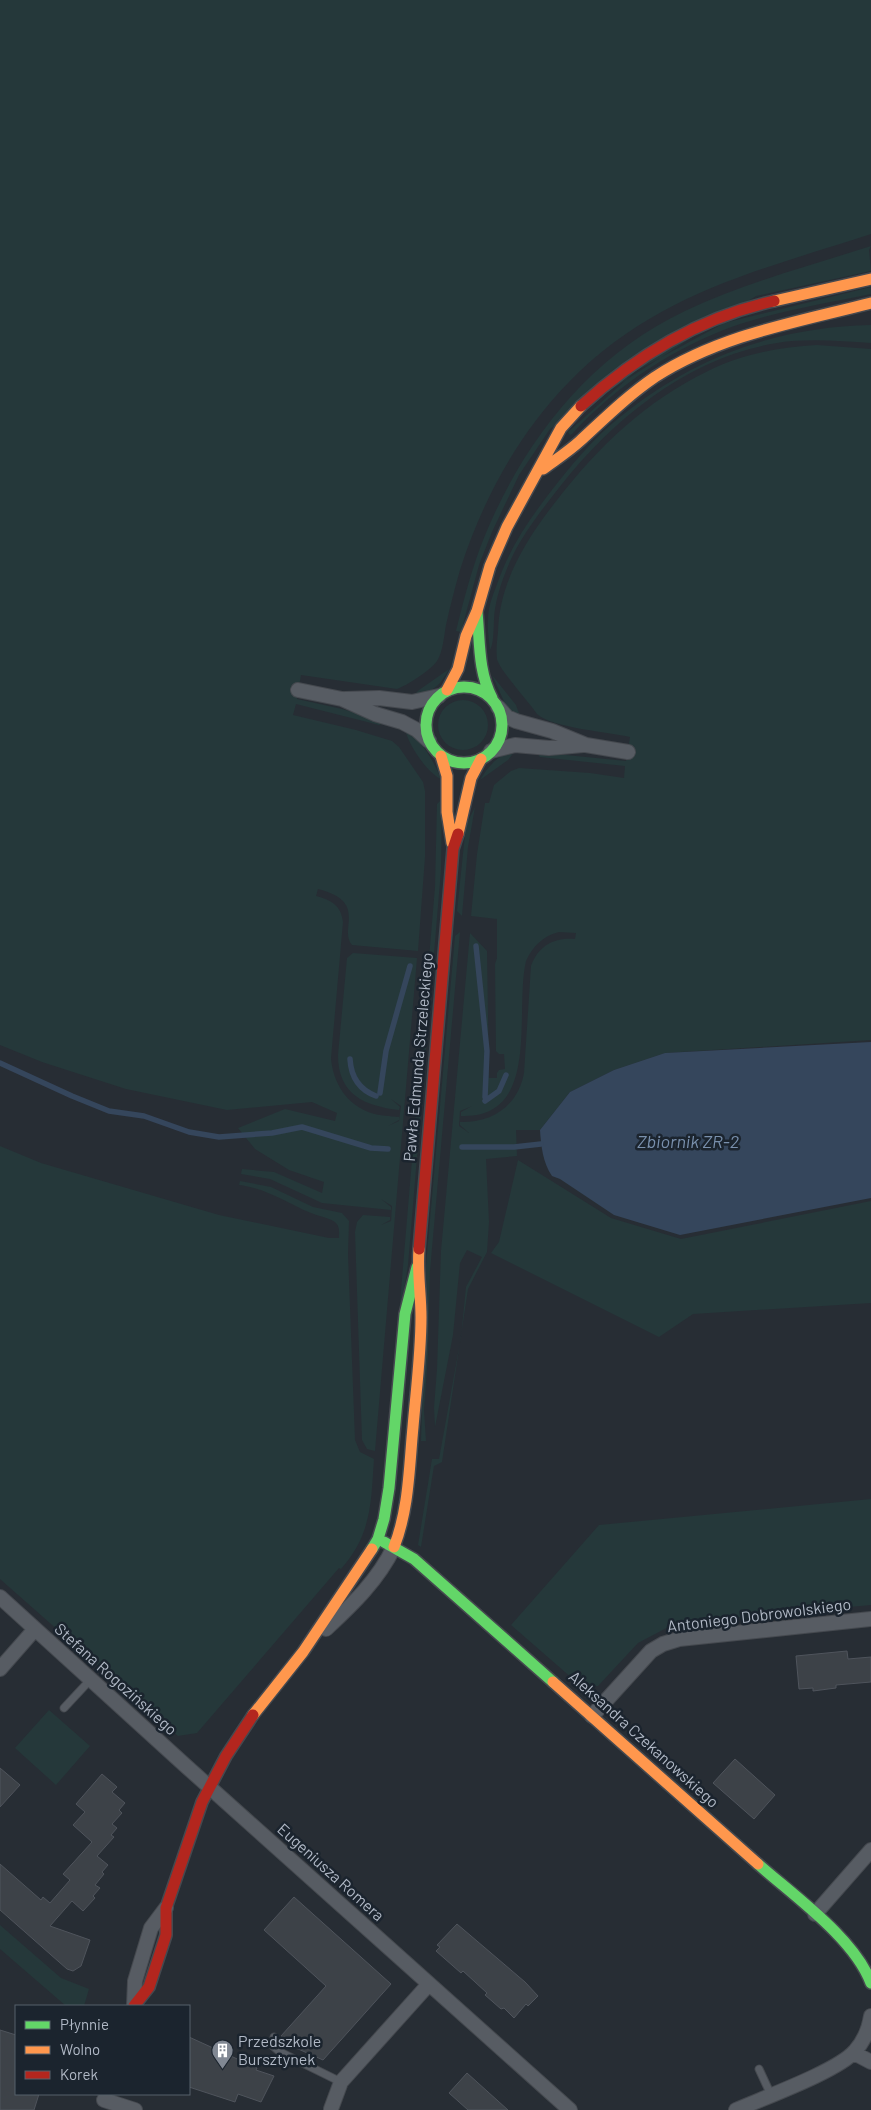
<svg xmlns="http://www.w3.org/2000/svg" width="871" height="2110" font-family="Barlow,sans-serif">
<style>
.green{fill:#25383a;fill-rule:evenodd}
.water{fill:#35465c}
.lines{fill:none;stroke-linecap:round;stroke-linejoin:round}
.stream{stroke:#35465c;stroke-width:5.5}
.building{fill:#3d4248;stroke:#4f545c}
.lane-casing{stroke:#45494f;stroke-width:9}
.street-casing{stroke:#45494f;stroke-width:16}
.fast-casing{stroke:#45494f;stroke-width:14}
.slow-casing{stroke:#45494f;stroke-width:14}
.jam-casing{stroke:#45494f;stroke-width:14}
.lane{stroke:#575c63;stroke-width:7}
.street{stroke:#575c63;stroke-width:14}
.fast{stroke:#63d668;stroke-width:11}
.slow{stroke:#ff974d;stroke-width:11}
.jam{stroke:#b3261e;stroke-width:11}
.labels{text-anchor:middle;stroke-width:5;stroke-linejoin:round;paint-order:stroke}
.street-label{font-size:16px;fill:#b1b9c6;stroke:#1b242e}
.poi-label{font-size:16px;fill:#b1b9c6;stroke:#1b242e;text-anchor:start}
.water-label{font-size:18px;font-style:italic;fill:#7990ad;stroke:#1b242e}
</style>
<rect width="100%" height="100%" fill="#272d34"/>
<path class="green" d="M0 0H871V234C758 271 656 293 569 382 518 434 482 501 460 570 455 588 450 606 446 625 444 636 443 652 437 661 431 670 406 686 397 689L301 675 297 699 342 709 386 722 379 725 296 704 293 715 356 730 392 741 399 747 423 782 425 791V857L418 951 352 945C338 929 369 902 318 889L316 896C331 900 341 905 343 922L331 1058C333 1083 347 1105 371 1113 380 1116 390 1116 399 1117V1120L388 1126 399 1121 401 1106 391 1099 400 1107 399 1110C365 1106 338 1095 338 1055L347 958 353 953 417 958 375 1451 367 1449 362 1440 355 1232 357 1222 363 1215 390 1217V1220L381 1225 391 1221 392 1206 381 1199 391 1207V1210L322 1203 270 1179 241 1174 242 1169 274 1172 322 1193 324 1182 289 1170 255 1149 238 1128 285 1109 335 1121 337 1113 312 1102 227 1110 126 1089 42 1062 0 1045Z
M871 246 869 250 871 271 756 296 550 429 519 475 492 532 479 565 461 632 456 631C463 603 470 575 480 548 518 448 587 357 685 311 744 283 809 266 871 246Z
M871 287V294C828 303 783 310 740 324 676 346 618 384 572 434L570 435 568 432 636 371 724 323Z
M871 325V343C844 341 818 339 792 341 699 350 618 413 562 484 545 506 526 529 513 555 505 572 498 591 495 609 493 620 495 642 490 650 489 640 487 629 488 620 488 608 492 597 496 587 508 551 526 524 548 495 570 467 592 439 620 417 694 357 776 327 871 325Z
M817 345 871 349V1040L665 1053 614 1070 570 1092 540 1130H516L517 1156 486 1159 489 1222 487 1252 468 1289 442 1462 434 1466 421 1547 418 1545 432 1459H439L461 1337 466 1287 482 1257 467 1250 460 1263 453 1335 435 1427 434 1408 437 1369 441 1251 470 933 487 951 489 1078H497V1073L499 1070 505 1069 504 1054H499L496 1051 495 964 497 958V919L471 916 477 854 485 803H489L494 785 511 771 519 768 590 773 624 778 625 766 540 757 536 752 626 761 630 737C609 732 552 728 537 714 529 702 500 671 497 659 496 651 497 641 498 632 499 582 527 538 557 500 599 446 646 401 708 371 742 354 779 347 817 345ZM559 932 576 933 575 939C554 937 538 946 531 966L524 1073C518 1106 492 1123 460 1122V1125L469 1133 459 1126 460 1111 472 1106 461 1112V1116C542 1119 514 1012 526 961 533 946 543 936 559 932Z
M449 669C439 688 433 691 413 696L419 690Z
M492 675 516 705 521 719 507 708Z
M438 725a25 25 0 1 1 50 0a25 25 0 1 1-50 0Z
M405 728C422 742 433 759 441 779 427 773 407 743 405 728Z
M515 751 508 760 480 780C490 764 497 756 515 751Z
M442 799 441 870 408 1265 397 1338 435 887 437 804Z
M475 807 468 847 462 916 457 911 466 825Z
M460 932 430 1271 428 1355 424 1410 426 1441H421L426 1265 455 936Z
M0 1146 41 1163 219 1215 329 1238H339C339 1233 340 1227 336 1223 331 1218 318 1216 311 1213 287 1203 266 1188 239 1185L240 1181 271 1187 313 1207 342 1213 349 1221 348 1254 355 1440 360 1452 374 1459C371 1502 372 1534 341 1569L339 1568 197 1733 178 1736 0 1579Z
M518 1160 611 1218 681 1239 871 1201V1303L693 1314 659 1337 491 1253 499 1242Z
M871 1499V1605L676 1623 638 1643 598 1686H581L511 1625 599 1525Z
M49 1710 90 1746 56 1785 15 1748Z
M0 1925 61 1978 89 1989 84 2006H66L0 1949Z"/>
<path class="water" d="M871 1042V1198L680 1235 614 1215 560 1179 552 1176C543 1163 541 1146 540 1130L570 1092 614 1070 665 1053Z"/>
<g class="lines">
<path class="stream" d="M476 946 487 1051 485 1097
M350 1059C351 1077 360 1090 376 1096
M0 1063 72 1096 109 1111 144 1116 189 1132 219 1137 272 1133 302 1127 371 1148 388 1149
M380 1093 386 1051 410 966
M485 1101 499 1091 506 1075
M462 1147H514L541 1144"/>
</g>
<path class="building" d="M847 1651 848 1659 871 1657V1682L836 1685V1688L813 1691V1688L799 1689 796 1656Z
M735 1759 775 1795 754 1819 713 1783Z
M0 1768 20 1785 0 1807Z
M102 1774 117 1787 112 1792 125 1803 119 1810 122 1813 112 1824 117 1828 111 1835 114 1837 97 1856 108 1865 102 1872 104 1874 95 1885 100 1888 93 1896 95 1898 83 1911 72 1901 50 1926 90 1940 81 1966 73 1971 67 1969 0 1910V1864L41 1900 43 1897 50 1903 70 1880 63 1874 92 1842 73 1825 85 1812 76 1804Z
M294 1897 391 1984 323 2060 296 2048 281 2036 326 1986 264 1930Z
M457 1924 525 1982 538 1996 528 2006 526 2004 514 2018 504 2008 501 2009 485 1995 487 1993 463 1971 461 1973 436 1951 440 1947 437 1945Z
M0 2030 16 2035V2094H39L34 2110H0Z
M189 2037 257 2068 256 2070 274 2076 261 2102 238 2094 235 2102 189 2087Z
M467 2073 508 2110H468L449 2093Z"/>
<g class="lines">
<defs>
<path id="lane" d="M64 1708 91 1679
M274 2037 273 2046 280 2052 341 2082
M759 2069 771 2095"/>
<path id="street" d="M298 690 342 699 375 714 402 722 417 730 429 741
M345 699 379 698 412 702 439 696
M498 707 507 717 516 721 552 731 586 745 628 752
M491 751 515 745 549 748 583 745
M0 1597 187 1767 570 2110
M326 1629C353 1604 378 1580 394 1547
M0 1669 35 1629
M592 1716 651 1651 663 1644 679 1639 871 1619
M815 1914 871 1850
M134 2006 135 1981 151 1928 166 1908
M854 2053 871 2062
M104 2100 135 2110
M331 2109 341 2082 429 1984
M736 2110C763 2098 838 2071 855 2051 864 2041 869 2029 871 2016"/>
<path id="fast" d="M477 612C480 642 478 671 492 698
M426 725a38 38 0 1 1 76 0a38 38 0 1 1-76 0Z
M384 1542 414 1559 553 1682
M372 1549 378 1539 384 1519 389 1488 405 1314 417 1267
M758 1864C794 1896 854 1938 871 1983"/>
<path id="slow" d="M774 301 871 279
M543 469C555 460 568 452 580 441 604 419 627 396 655 377 720 335 797 322 871 303
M447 690 458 669 466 636 477 611 490 566 507 527 561 428 581 406
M441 756 447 776V812L452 843
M458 834 471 778 481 759
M394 1547C409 1509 409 1468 413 1427 416 1391 421 1354 421 1317 421 1294 417 1272 419 1249
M553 1682 758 1864
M253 1715 303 1652 372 1549"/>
<path id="jam" d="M581 406C636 356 701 317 774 301
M419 1249 453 849 458 834
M134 2006 149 1987 166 1935V1908L202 1802 226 1756 253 1715"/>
</defs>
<use href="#lane" class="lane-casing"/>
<use href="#street" class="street-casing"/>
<use href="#fast" class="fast-casing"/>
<use href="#slow" class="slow-casing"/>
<use href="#jam" class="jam-casing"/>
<use href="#lane" class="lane"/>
<use href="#street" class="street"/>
<use href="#fast" class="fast"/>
<use href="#slow" class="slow"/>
<use href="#jam" class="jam"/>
</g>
<defs>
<symbol id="building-pin" viewBox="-11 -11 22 30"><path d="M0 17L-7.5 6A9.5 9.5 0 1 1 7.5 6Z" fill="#818893" stroke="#1b242e"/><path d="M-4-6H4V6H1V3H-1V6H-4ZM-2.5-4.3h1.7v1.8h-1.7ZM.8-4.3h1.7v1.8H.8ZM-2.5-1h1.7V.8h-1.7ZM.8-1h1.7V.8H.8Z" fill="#fff"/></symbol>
</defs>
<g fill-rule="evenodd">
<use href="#building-pin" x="210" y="2038" width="25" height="34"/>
</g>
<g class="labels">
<g class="street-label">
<text transform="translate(418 1057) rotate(-85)" y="6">Pawła Edmunda Strzeleckiego</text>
<text transform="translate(759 1615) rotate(-7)" y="6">Antoniego Dobrowolskiego</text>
<text transform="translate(116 1679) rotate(42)" y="6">Stefana Rogozińskiego</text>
<text transform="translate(644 1739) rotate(42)" y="6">Aleksandra Czekanowskiego</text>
<text transform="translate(331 1872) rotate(42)" y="6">Eugeniusza Romera</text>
</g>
<g class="poi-label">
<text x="238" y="2047">Przedszkole<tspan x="238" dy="18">Bursztynek</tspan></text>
</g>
<g class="water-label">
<text x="688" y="1148">Zbiornik ZR-2</text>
</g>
</g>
<rect x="15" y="2005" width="175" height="90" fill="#1b242e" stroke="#57606b"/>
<rect x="25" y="2021" width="25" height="8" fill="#63d668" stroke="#57606b"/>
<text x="60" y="2030" font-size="15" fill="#b1b9c6">Płynnie</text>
<rect x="25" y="2046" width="25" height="8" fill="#ff974d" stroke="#57606b"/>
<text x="60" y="2055" font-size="15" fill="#b1b9c6">Wolno</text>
<rect x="25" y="2071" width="25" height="8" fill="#b3261e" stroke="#57606b"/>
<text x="60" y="2080" font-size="15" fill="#b1b9c6">Korek</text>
</svg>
